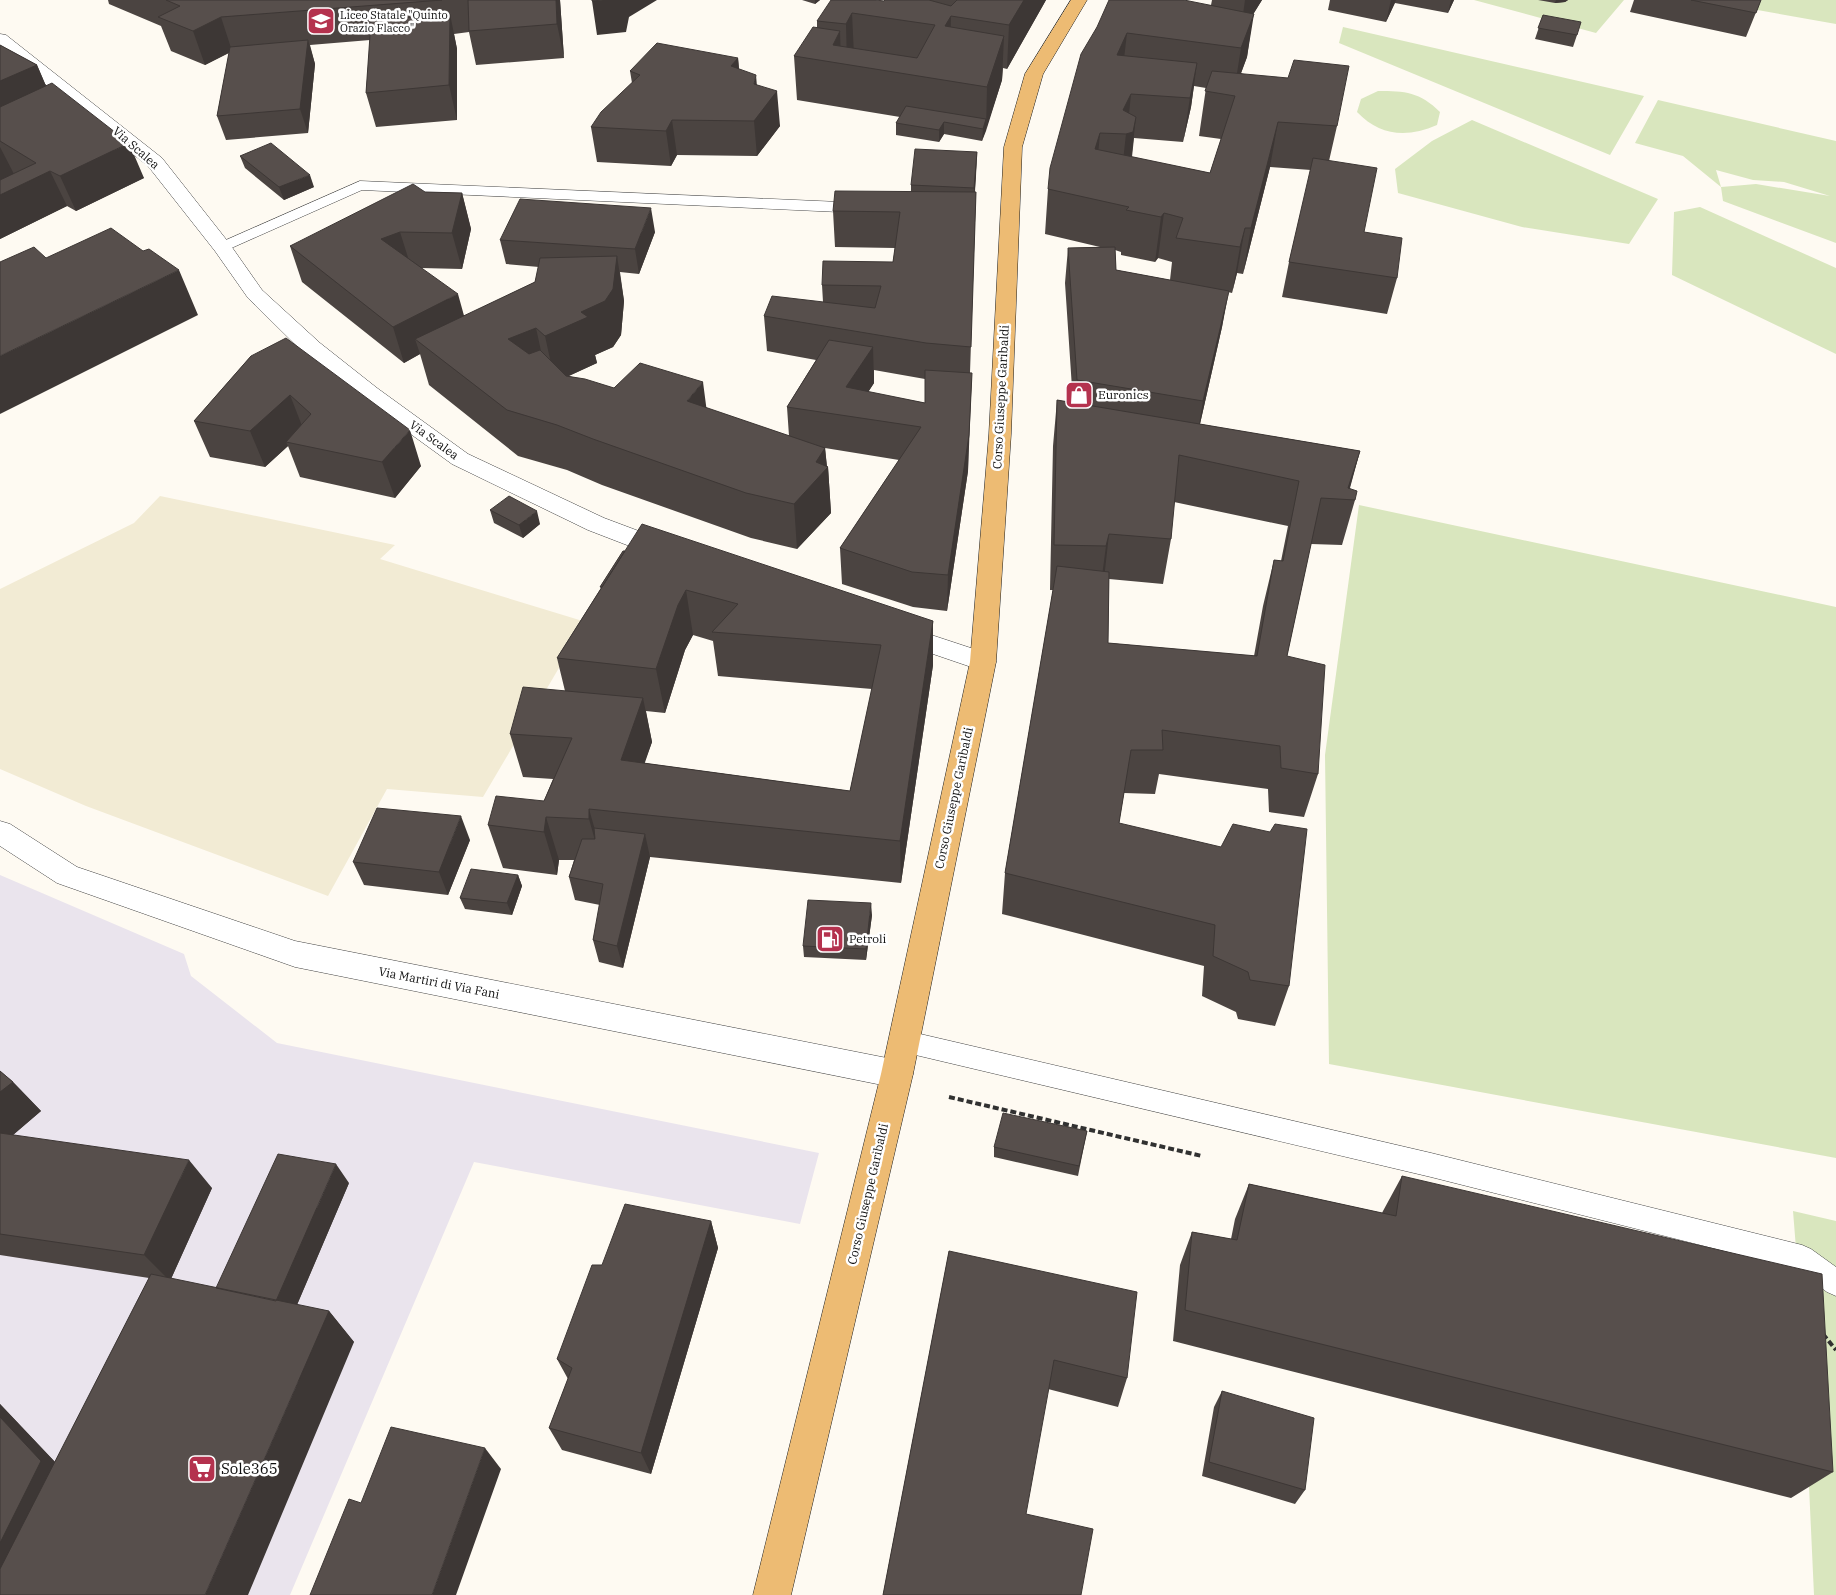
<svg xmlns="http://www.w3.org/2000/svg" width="1836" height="1595" font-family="'IBM Plex Serif',serif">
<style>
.industrial{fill:#eae4ed}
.farmland{fill:#f2ebd4}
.green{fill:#d9e6be;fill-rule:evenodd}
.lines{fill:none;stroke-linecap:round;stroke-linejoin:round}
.service-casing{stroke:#424242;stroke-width:1}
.minor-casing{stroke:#424242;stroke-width:1}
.primary-casing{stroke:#202020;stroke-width:1}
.path{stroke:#313131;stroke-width:4;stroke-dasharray:6 3;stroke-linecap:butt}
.service{fill:#fff;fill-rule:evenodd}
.minor{fill:#fff;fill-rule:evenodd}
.primary{fill:#edbb73;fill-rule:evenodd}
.wall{fill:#4b4441;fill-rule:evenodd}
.shaded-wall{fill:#3d3735}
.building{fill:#574f4c;stroke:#3d3735}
.labels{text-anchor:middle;stroke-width:5;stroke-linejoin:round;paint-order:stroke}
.far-poi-label{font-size:11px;fill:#0f0f0f;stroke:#fff;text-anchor:start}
.street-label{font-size:12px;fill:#0f0f0f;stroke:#fff}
.poi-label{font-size:12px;fill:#0f0f0f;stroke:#fff;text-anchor:start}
.near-poi-label{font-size:15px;fill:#0f0f0f;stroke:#fff;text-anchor:start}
</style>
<rect width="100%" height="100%" fill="#fefaf2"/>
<path class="industrial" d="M0 875 184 954 191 976 277 1043 819 1153 800 1224 474 1162 290 1595H0Z"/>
<path class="farmland" d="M160 496 395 545 380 559 586 622 483 797 387 789 328 896 86 806 0 769V589L134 523Z"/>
<path class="green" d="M1474 0H1624L1596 33Z
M1701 0H1836V24Z
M1343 27 1644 96 1610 155 1339 43Z
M1378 91C1405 91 1420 92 1440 112L1437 125C1407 138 1380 136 1357 112L1361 99Z
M1658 100 1836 141V243L1723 201 1721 187 1683 156 1635 143ZM1716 170 1753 180 1784 182 1830 196 1756 184 1721 187Z
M1472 120 1658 199 1629 244 1522 227 1398 193 1395 169 1432 141Z
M1700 207 1836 268V354L1672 275 1674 212Z
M1359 505 1836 607V1158L1329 1064 1325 755Z
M1793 1211 1836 1221V1595H1814L1801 1311Z"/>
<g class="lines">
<defs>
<path id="service" d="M360 181 840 202 845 204 848 207 845 210 840 212 362 190 227 250H217L214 247 217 244Z
M903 1030 1431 1153 1802 1245 1811 1249 1836 1267V1296L1827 1292 1796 1269 1431 1177 903 1052 895 1048 891 1041 895 1034Z"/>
<path id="minor" d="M0 34 6 35 162 158 229 243 262 290 320 343 377 388 468 454 604 518 676 545 679 551 676 557 667 559 658 557 588 530 452 464 361 398 304 353 248 298 215 251 148 166 0 48Z
M898 624 992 655 996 662 992 669 983 671 889 639 885 633 889 627Z
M0 821 10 824 77 867 295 941 897 1060 908 1064 913 1074 908 1084 897 1088 295 967 57 883 0 846Z"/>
<path id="primary" d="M1071 0H1087L1043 74 1022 147 1011 434 996 662 913 1074 791 1595H753L881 1074 970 662 989 434 1004 147 1025 74Z"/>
</defs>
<use href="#service" class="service-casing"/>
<use href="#minor" class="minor-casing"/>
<use href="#primary" class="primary-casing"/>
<path class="path" d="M949 1097 1202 1156
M1823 1334 1836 1350"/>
<use href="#service" class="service"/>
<use href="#minor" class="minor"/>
<use href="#primary" class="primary"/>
</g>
<path class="wall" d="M108 0H560L564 58 476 65 469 32 454 34 457 49V120L376 127 366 93 370 40 310 45 315 64 308 133 226 140 217 116 229 53 205 65 171 51 161 26 109 4Z
M802 0H820L815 4Z
M885 0H1046L1007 69 1003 68 1002 80 982 141 944 134 939 142 896 135V123L900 117 797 100 794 56 817 27V21L884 1Z
M1212 0H1262L1253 14 1247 57 1241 73 1337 126 1329 161 1364 232 1397 278 1387 314 1282 297 1289 262 1311 170 1270 167 1243 274 1237 273 1232 293 1228 292 1222 327 1200 424 1360 451 1350 488 1355 500 1342 545 1311 544 1287 656 1318 774 1304 817 1269 812 1268 789 1159 774 1155 794 1124 793 1119 823 1289 986 1275 1026 1238 1019 1236 1012 1202 996 1204 966 1002 914 1005 873 1053 590H1050L1053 446 1057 400 1073 403 1065 283 1068 248 1100 247 1045 234 1048 189 1097 27 1211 5ZM1194 86 1206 88 1199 136 1221 139 1210 173 1132 157 1134 138 1183 142 1191 107ZM1115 250 1121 252V255L1155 262 1158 258 1172 262 1170 280 1116 270ZM1174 502 1288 526 1281 561 1274 560 1263 606 1254 656 1108 643 1109 579 1163 584 1171 539Z
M1330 0H1454L1448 13 1395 3 1386 22 1328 10Z
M1538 0H1568L1565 2 1555 3Z
M1634 0H1761L1746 37 1630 12Z
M1543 15 1577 35 1573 47 1535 39Z
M0 45 37 65 46 86 144 178 76 211 67 206 0 239Z
M738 58 739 69 757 85 780 126 757 156 677 155 671 166 597 162 591 127 632 83 630 71Z
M977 152 975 192H976L970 373 968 471 947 611 913 607 842 584 840 548 899 460 825 448 827 466 828 467 831 513 797 549 751 538 602 485 567 470 518 456 429 385 420 354 404 363 302 282 290 246 425 192 462 193 471 229 462 269 421 268 464 316 535 282 539 267 506 264 500 240 655 232 639 274 620 272 624 301 621 335 613 347 595 355 597 363 569 376 614 388 706 408 789 436 787 407 816 360 767 351 764 316 823 302 822 285 893 262 895 248 835 247 833 211 911 192V185ZM874 370 925 379V403L868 392 874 383Z
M240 156 314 187 284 200 245 168Z
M251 356 421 466 395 498 300 477 288 446 265 467 210 457 194 421Z
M490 510 540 524 523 538 494 523Z
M623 551 933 621V665L901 883 650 857 623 968 599 962 593 940 600 905 575 900 569 877 574 860H559L557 875 503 868 488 825 544 801 553 779 523 777 510 734 565 691 557 658 601 588 600 587ZM693 635 713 641 718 676 872 689 850 791 644 763 652 742 646 711 665 713 685 650Z
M470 840 448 895 364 885 353 862Z
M518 875 522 886 512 915 465 909 460 898Z
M872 915 866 960 804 957 803 946Z
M0 1071 13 1082 41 1111 13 1135 212 1188 171 1279 216 1288 349 1183 297 1305 329 1311 354 1342 0 1595V1404L55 1462 149 1278 0 1255Z
M1087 1131 1078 1176 994 1157V1147Z
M1402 1176 1833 1472 1791 1498 1173 1341 1180 1265 1192 1232 1231 1239 1235 1219 1249 1184 1382 1213 1383 1211Z
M711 1221 718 1248 651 1474 562 1450 549 1428 568 1379 557 1359Z
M949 1251 1127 1378 1118 1407 1048 1389 883 1595Z
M1222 1391 1305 1490 1295 1504 1202 1476 1214 1407Z"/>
<path class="shaded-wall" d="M556 0H560L564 58 557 24Z
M603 0H657L629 17 626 32 597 35 592 1Z
M815 0H820L815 4Z
M1024 0H1046L1007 69 1009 25Z
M1245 0H1262L1240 36Z
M1391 0H1396L1386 22Z
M1451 0H1454L1448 13Z
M1556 0H1568L1565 2 1555 3Z
M852 13 854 56 847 65 846 24Z
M450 14 457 49V120L449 85Z
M1254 14 1247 57 1234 92 1241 48Z
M951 16 950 60 945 26Z
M221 17 232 51 205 65 193 31Z
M840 31 841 64 833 45Z
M1127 33 1122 76 1117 55Z
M1004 36 1002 80 986 131 987 87Z
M308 40 315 64 308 133 300 109Z
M738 58 741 92 731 66Z
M1197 63 1191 107 1183 142 1190 98Z
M37 65 52 100 0 123V81Z
M756 75 759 110 777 91 780 126 757 156 754 121V84Z
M1131 94 1127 134 1136 117 1131 161 1121 179 1126 134 1123 110Z
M986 119V131L982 141 983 129Z
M672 120 677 155 671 166 666 131Z
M944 122V134L939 142V130Z
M1278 122 1270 167 1243 274 1251 228Z
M1100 133 1096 178 1095 149Z
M129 143 144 178 76 211 60 176Z
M0 147 14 174 0 181Z
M977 152 976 176 973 212 974 188Z
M50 171 67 206 0 239V195Z
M310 175 314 187 284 200 279 187Z
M462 193 471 229 462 269 452 233Z
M651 208 655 232 639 274 635 249Z
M1164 213 1158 258 1155 262 1161 217Z
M1245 228 1237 273 1232 293 1240 247Z
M400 232 411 267 381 239Z
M617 256 624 301 621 335 613 347 595 355 597 363 555 382 545 336 581 312Z
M179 270 198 315 0 414V356Z
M1229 291 1222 327 1197 437 1203 401Z
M458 294 468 330 415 339 420 354 404 363 393 327Z
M536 328 546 374 508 339Z
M873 347 874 383 852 417 846 387Z
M972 373 968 471 947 611 948 575Z
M703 382 709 428 687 401Z
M290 395 304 431 286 442 288 446 265 467 250 431Z
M410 430 421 466 395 498 382 462Z
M825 448 827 469 828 467 831 513 797 549 794 504 816 462Z
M1360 451 1347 497 1348 488Z
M537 511 540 524 523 538 519 525Z
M1109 534 1104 579 1100 591 1106 546Z
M686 590 693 635 685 650 665 713 656 669 678 605Z
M933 621V665L901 883 900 841Z
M643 698 652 742 631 803 621 760Z
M589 809 601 851V862L589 819Z
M461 816 470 840 448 895 439 872Z
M546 817 559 860 557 875 544 832Z
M645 834 650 857 623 968 617 946Z
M518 875 522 886 512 915 507 903Z
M871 903 872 915 866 960V949Z
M13 1082 41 1111 0 1146V1092Z
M189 1160 212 1188 170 1281 144 1255Z
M336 1164 349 1183 287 1328 272 1311Z
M711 1221 718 1248 651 1474 641 1453Z
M329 1311 354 1342 248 1595H205Z
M0 1404 73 1481 0 1595Z
M485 1448 501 1469 456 1595H432Z"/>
<path class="building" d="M166 0H442L221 17 193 31 158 17 180 6Z
M468 0H556L557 24 469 31Z
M592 0H603L592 1Z
M831 0H876L884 1 885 0H929L951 6 957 0H1024L1009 25 951 16 945 26 1004 36 987 87 794 56 813 27 840 31 833 45 917 58 935 25 852 13 846 24 817 21Z
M1109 0H1184L1254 14 1241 48 1127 33 1117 55 1197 63 1190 98 1131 94 1123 110 1136 117 1133 132 1126 134 1100 133 1095 149 1210 173 1235 96 1205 91 1212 71 1288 78 1294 60 1349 66 1337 126 1278 122 1251 228H1245L1240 247 1176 238 1183 218 1164 213 1161 217 1126 210 1129 207 1048 189 1050 168 1081 54 1097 27Z
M1691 0H1761L1756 13Z
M450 14 449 85 366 93 371 21Z
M1543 15 1581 22 1577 35 1538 28Z
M308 40 300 109 217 116 230 47Z
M657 43 738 58 731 66 756 75 754 84 777 91 754 121 672 120 666 131 591 127 601 112 640 75 630 71Z
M0 45 37 65 0 81Z
M52 83 129 143 60 176 50 171 0 195V180L36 163 0 141V107Z
M906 106 986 119 983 129 944 122 939 130 896 123Z
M271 143 310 175 279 187 240 156Z
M915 149 977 152 974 188 911 185Z
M1313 158 1377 168 1364 232 1402 238 1397 278 1289 262Z
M413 184 425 192 462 193 452 233 400 232 381 239 458 294 393 327 290 246Z
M835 191 976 192 971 347 926 343 764 316 772 296 875 308 881 286 822 285 823 261 893 262 900 212 833 211Z
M520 199 651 208 635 249 500 240Z
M111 228 143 251 149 249 179 270 0 356V262L34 247 46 258Z
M1115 247 1116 270 1229 291 1203 401 1077 380 1068 248Z
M617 256 613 289 605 301 581 312 588 317 545 336 536 328 508 339 529 354 540 350 566 376 585 379 614 388 640 363 703 382 687 401 825 448 816 462 828 467 794 504 746 493 593 439 557 425 507 410 415 339 535 282 540 258Z
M286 338 410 430 382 462 286 442 311 414 290 395 250 431 194 421 251 356Z
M829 340 873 347 846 387 925 403V370L972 373 969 435 948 575 912 572 840 548 921 427 787 407Z
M1057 400 1360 451 1348 488 1357 491 1355 500 1321 498 1287 656 1325 665 1318 774 1281 768 1280 746 1162 730 1163 750H1131L1119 823 1221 847 1233 824 1270 832 1275 824 1307 829 1289 986 1250 980 1248 972 1213 956 1215 925 1005 873 1057 566 1109 572 1108 643 1257 656 1274 560 1283 561 1299 481 1179 455 1171 539 1109 534 1106 546 1054 545Z
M509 496 537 511 519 525 490 510Z
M642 524 933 621 900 841 589 809V819L546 817 544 832 488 825 496 796 544 801 572 738 510 734 523 687 643 698 621 760 850 791 881 645 712 632 738 604 686 590 678 605 656 669 557 658Z
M623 551H625L602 587H600Z
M377 808 461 816 439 872 353 862Z
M594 828 645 834 617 946 593 940 603 884 569 877 582 839H595Z
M471 869 518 875 507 903 460 898Z
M808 900 871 903 866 949 803 946Z
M0 1071 13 1082 0 1092Z
M1003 1113 1087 1131 1079 1166 994 1147Z
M0 1133 189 1160 144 1255 0 1234Z
M278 1154 336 1164 276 1301 216 1288Z
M1402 1176 1822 1274 1833 1472 1185 1310 1192 1232 1237 1240 1249 1184 1396 1216Z
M625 1204 711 1221 641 1453 549 1428 572 1368 557 1359 592 1265H602Z
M949 1251 1137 1292 1127 1378 1054 1360 1026 1514 1093 1529 1081 1595H883Z
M151 1274 329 1311 205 1595H0V1569Z
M1222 1391 1314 1418 1305 1490 1209 1462Z
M0 1417 41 1461 0 1543Z
M391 1427 485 1448 432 1595H310L349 1499 361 1503Z"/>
<defs>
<symbol id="school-square" viewBox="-11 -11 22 22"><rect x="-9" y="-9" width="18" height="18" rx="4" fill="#b4324e" stroke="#fff"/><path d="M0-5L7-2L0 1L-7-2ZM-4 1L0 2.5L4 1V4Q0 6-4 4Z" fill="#fff"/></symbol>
<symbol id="shop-square" viewBox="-11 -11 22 22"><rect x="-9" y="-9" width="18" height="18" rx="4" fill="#b4324e" stroke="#fff"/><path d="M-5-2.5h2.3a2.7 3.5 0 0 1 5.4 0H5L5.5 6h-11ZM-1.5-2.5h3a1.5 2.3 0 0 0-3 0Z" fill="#fff"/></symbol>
<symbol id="fuel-square" viewBox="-11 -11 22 22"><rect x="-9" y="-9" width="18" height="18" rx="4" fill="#b4324e" stroke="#fff"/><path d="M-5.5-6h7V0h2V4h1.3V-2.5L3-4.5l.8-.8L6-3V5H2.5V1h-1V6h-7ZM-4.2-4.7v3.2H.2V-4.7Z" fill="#fff"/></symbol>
<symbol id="supermarket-square" viewBox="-11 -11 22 22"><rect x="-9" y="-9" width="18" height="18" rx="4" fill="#b4324e" stroke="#fff"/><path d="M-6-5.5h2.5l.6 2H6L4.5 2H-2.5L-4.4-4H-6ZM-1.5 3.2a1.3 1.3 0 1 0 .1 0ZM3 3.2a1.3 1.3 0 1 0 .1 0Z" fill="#fff"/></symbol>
</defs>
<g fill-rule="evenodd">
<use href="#school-square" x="305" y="5" width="32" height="32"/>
<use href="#shop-square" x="1063" y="379" width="32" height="32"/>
<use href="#fuel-square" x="814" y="923" width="32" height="32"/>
<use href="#supermarket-square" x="186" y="1453" width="32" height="32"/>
</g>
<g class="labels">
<g class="far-poi-label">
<text x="340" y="19">Liceo Statale "Quinto<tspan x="340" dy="13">Orazio Flacco"</tspan></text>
</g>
<g class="street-label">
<text transform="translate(136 148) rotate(41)" y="4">Via Scalea</text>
<text transform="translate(1001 397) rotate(-87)" y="4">Corso Giuseppe Garibaldi</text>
<text transform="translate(434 440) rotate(36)" y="4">Via Scalea</text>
<text transform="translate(954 798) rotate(-78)" y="4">Corso Giuseppe Garibaldi</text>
<text transform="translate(439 983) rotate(11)" y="4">Via Martiri di Via Fani</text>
<text transform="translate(868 1194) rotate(-77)" y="4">Corso Giuseppe Garibaldi</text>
</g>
<g class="poi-label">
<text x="1098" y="399">Euronics</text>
<text x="849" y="943">Petroli</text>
</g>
<g class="near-poi-label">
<text x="221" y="1474">Sole365</text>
</g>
</g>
</svg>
